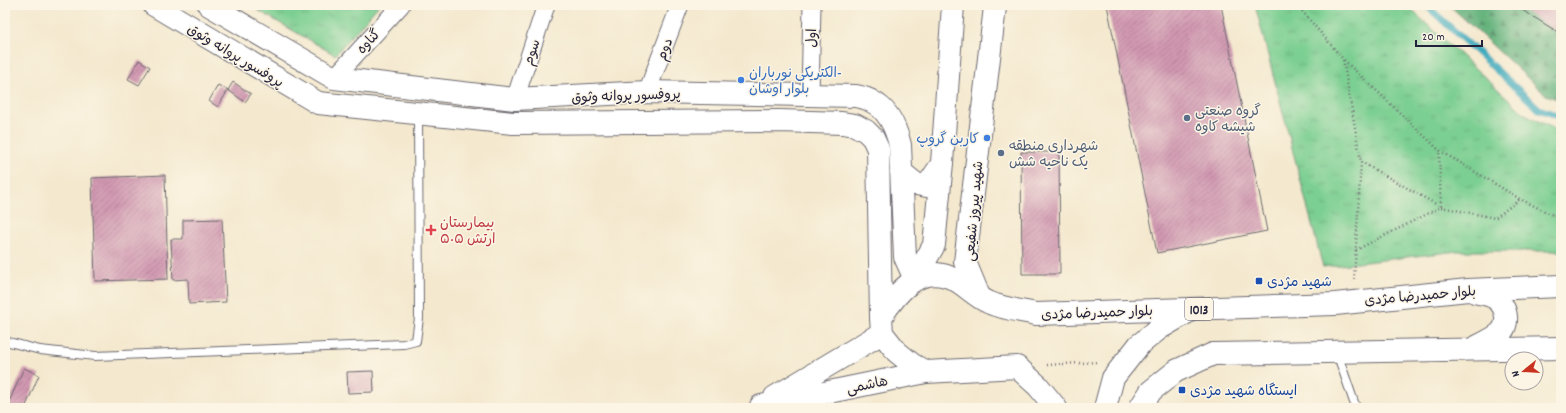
<svg xmlns="http://www.w3.org/2000/svg" width="1566" height="413" font-family="Dekko,'Playpen Sans Arabic',sans-serif">
<style>
.grass{fill:url(#grass-tufts);stroke:#4e7866}
.forest{fill:url(#forest-firs);stroke:#436a5c}
.lines{fill:none;stroke-linecap:round;stroke-linejoin:round}
.stream{stroke:#3eaabe;stroke-width:7}
.building{fill:url(#building-hatch)}
.lane-casing{stroke:#6c686f;stroke-width:10}
.street-casing{stroke:#6c686f;stroke-width:19}
.secondary-casing{stroke:#6c686f;stroke-width:24}
.primary-casing{stroke:#6c686f;stroke-width:24}
.path{stroke:#6c686f;stroke-width:2.5;stroke-dasharray:1 3;stroke-linecap:butt}
.lane{stroke:#fff;stroke-width:8}
.street{stroke:#fff;stroke-width:17}
.secondary{stroke:#fff;stroke-width:22}
.primary{stroke:#fff;stroke-width:22}
.primary-bridge-casing{stroke:#6c686f;stroke-width:24;stroke-linecap:butt}
.primary-bridge{stroke:#fff;stroke-width:22}
.shop-dot{fill:#3f7fe0;stroke:#fcf5e5;stroke-width:1.5}
.service-dot{fill:#5c6f8a;stroke:#fcf5e5;stroke-width:1.5}
.health-dot{fill:#e0444e;stroke:#fcf5e5;stroke-width:1.5}
.transit-dot{fill:#1a4fb4;stroke:#fcf5e5;stroke-width:1.5}
.labels{text-anchor:middle;stroke-width:3;stroke-linejoin:round;paint-order:stroke}
.shield{fill:#fcf5e5;stroke:#63616e;stroke-width:1}
.shield-label{font-size:13px;font-weight:bold;fill:#22223b}
.street-label{font-size:14px;fill:#22223b;stroke:#fcf5e5}
.shop-label{font-size:14px;fill:#366cbe;stroke:#fcf5e5;text-anchor:start}
.service-label{font-size:14px;fill:#4e5e75;stroke:#fcf5e5;text-anchor:start}
.health-label{font-size:14px;fill:#be3a42;stroke:#fcf5e5;text-anchor:start}
.transit-label{font-size:14px;fill:#164399;stroke:#fcf5e5;text-anchor:start}
</style>
<defs>
<pattern id="grass-tufts" width="24" height="20" patternUnits="userSpaceOnUse"><rect width="24" height="20" fill="#7bcf92"/><path d="M3 7l-1-3M5 7V3M7 7l1-3M15 17l-1-3M17 17v-4M19 17l1-3" fill="none" stroke="#6ab17f"/></pattern>
<pattern id="forest-firs" width="22" height="20" patternUnits="userSpaceOnUse"><rect width="22" height="20" fill="#64b27c"/><path d="M5 1l3.5 6h-7zM16 11l3.5 6h-7z" fill="#529067"/></pattern>
<pattern id="building-hatch" width="6" height="6" patternUnits="userSpaceOnUse"><rect width="6" height="6" fill="#d198b1"/><path d="M-1 1l2-2M0 6l6-6M5 7l2-2" fill="none" stroke="#a97c91"/></pattern>
</defs>
<rect width="100%" height="100%" fill="#fcf5e5"/>
<filter id="ink" filterUnits="userSpaceOnUse"><feTurbulence type="fractalNoise" baseFrequency=".025" numOctaves="2"/><feDisplacementMap in="SourceGraphic" scale="8" xChannelSelector="R" yChannelSelector="G"/><feConvolveMatrix kernelMatrix="1 2 1 2 8 2 1 2 1" color-interpolation-filters="sRGB"/></filter>
<filter id="wash" filterUnits="userSpaceOnUse"><feTurbulence type="fractalNoise" baseFrequency=".012" numOctaves="4" result="noise"/><feDisplacementMap in="SourceGraphic" scale="16" xChannelSelector="R" yChannelSelector="G"/><feGaussianBlur stdDeviation="0.9" result="paint"/><feColorMatrix in="noise" values="0 0 0 0 0 0 0 0 0 0 0 0 0 0 0 0 0 1.4 0 .05"/><feComposite in="paint" operator="in"/></filter>
<g filter="url(#wash)">
<rect width="100%" height="100%" fill="#f4e9cf"/>
<path class="grass" d="M249 5H379L335 55Z
M1255 5H1406L1525 114 1561 132V251H1458L1323 267Z"/>
<path class="forest" d="M1449 5H1561V101L1546 95Z"/>
<g class="lines">
<path class="stream" d="M1426 5 1539 109 1561 117"/>
</g>
<g id="blocks">
<path class="building" d="M1107 5H1221L1267 231 1157 253Z
M1514 5H1555L1561 9V34Z
M139 60 150 67 139 85 128 79Z
M233 82 251 94 245 102 228 90Z
M218 85 228 90 218 107 209 101Z
M1021 152H1059L1060 274H1022Z
M165 175 168 279 95 281 92 178Z
M222 219 226 302 189 304 188 279 173 280 171 239H183V220Z
M24 368 39 375 25 408H17L8 404Z
M373 371 374 392 348 393 347 372Z"/>
</g>
</g>
<g filter="url(#ink)">
<use href="#blocks" fill-opacity="0" stroke="#6c686f" stroke-width="1"/>
<g class="lines">
<defs>
<path id="lane" d="M5 341 40 350 95 356 404 344 416 341 419 318 418 114
M1337 353 1356 408"/>
<path id="street" d="M334 78 401 5
M647 92 680 5
M810 95 812 5
M515 99 546 5"/>
<path id="secondary" d="M154 5 318 103 513 123 780 121 842 123 855 125 866 131 873 138 878 149 881 317
M209 5 334 78 515 99 647 92 856 96C861 97 867 98 871 101 888 109 896 128 900 145L905 257 915 279
M901 172 916 184 927 186 942 164
M915 279 934 245 942 163 953 5
M979 296 965 262 995 7 993 5
M775 397 882 333
M761 406 926 372"/>
<path id="primary" d="M1139 345 1160 328 1191 310
M1474 348C1482 344 1491 340 1499 334 1511 325 1507 304 1493 297 1488 294 1481 294 1475 292
M1056 408 1038 386 1017 367 926 372 913 365 897 352 882 333 881 317C896 294 918 265 949 277 963 282 974 296 988 302 999 308 1023 311 1036 314L1335 304 1468 290 1561 286
M1140 408 1151 391 1176 371 1213 354 1561 348"/>
</defs>
<use href="#lane" class="lane-casing"/>
<use href="#street" class="street-casing"/>
<use href="#secondary" class="secondary-casing"/>
<use href="#primary" class="primary-casing"/>
<path class="path" d="M1297 5 1343 59 1361 162 1354 279
M1344 60 1439 150 1520 199 1561 219
M1361 162 1441 207 1495 218 1520 199
M1356 250 1441 207 1439 150
M1047 365 1098 362"/>
<use href="#lane" class="lane"/>
<use href="#street" class="street"/>
<use href="#secondary" class="secondary"/>
<use href="#primary" class="primary"/>
<defs>
<path id="primary-bridge" d="M1105 408 1113 378 1139 345"/>
</defs>
<use href="#primary-bridge" class="primary-bridge-casing"/>
<use href="#primary-bridge" class="primary-bridge"/>
</g>
</g>
<g class="shop-dot">
<circle cx="741" cy="80" r="4"/>
<circle cx="987" cy="138" r="4"/>
</g>
<g class="service-dot">
<circle cx="1187" cy="118" r="4"/>
<circle cx="1001" cy="153" r="4"/>
</g>
<path class="health-dot" d="M429 224h4v4h4v4h-4v4h-4v-4h-4v-4h4z"/>
<g class="transit-dot">
<rect x="1255" y="277" width="8" height="8" rx="2"/>
<rect x="1178" y="386" width="8" height="8" rx="2"/>
</g>
<g class="labels">
<rect class="shield" x="1185" y="298" width="28" height="22" rx="3"/>
<g class="shield-label">
<text x="1199" y="314">1013</text>
</g>
<g class="street-label">
<text transform="translate(811 38) rotate(-89)" y="5">اول</text>
<text transform="translate(368 41) rotate(-47)" y="5">گناوه</text>
<text transform="translate(664 49) rotate(-70)" y="5">دوم</text>
<text transform="translate(531 52) rotate(-72)" y="5">سوم</text>
<text transform="translate(236 55) rotate(31)" y="5">پروفسور پروانه وثوق</text>
<text transform="translate(626 95) rotate(-2)" y="5">پروفسور پروانه وثوق</text>
<text transform="translate(973 211) rotate(-85)" y="5">شهید پیروز شفیعی</text>
<text transform="translate(1420 295) rotate(-5)" y="5">بلوار حمیدرضا مژدی</text>
<text transform="translate(1097 312) rotate(-2)" y="5">بلوار حمیدرضا مژدی</text>
<text transform="translate(867 384) rotate(-12)" y="5">هاشمی</text>
</g>
<g class="shop-label">
<text x="749" y="77">الکتریکی نورباران-<tspan x="749" dy="16">بلوار اوشان</tspan></text>
<text x="979" y="143" text-anchor="end">کاربن گروپ</text>
</g>
<g class="service-label">
<text x="1195" y="115">گروه صنعتی<tspan x="1195" dy="16">شیشه کاوه</tspan></text>
<text x="1009" y="150">شهرداری منطقه<tspan x="1009" dy="16">یک ناحیه شش</tspan></text>
</g>
<g class="health-label">
<text x="440" y="227">بیمارستان<tspan x="440" dy="16">۵۰۵ ارتش</tspan></text>
</g>
<g class="transit-label">
<text x="1267" y="286">شهید مژدی</text>
<text x="1190" y="395">ایستگاه شهید مژدی</text>
</g>
</g>
<rect width="1566" height="413" fill="none" stroke="#fcf5e5" stroke-width="20"/>
<g transform="translate(1524 371) rotate(252)"><circle r="19" fill="#fcf5e5" stroke="#a5a1a1"/>
<path d="M0-3L7 15L0 10L-7 15Z" fill="#c8321e"/>
<text y="-6" font-size="11" font-weight="bold" text-anchor="middle" fill="#22223b">N</text>
</g>
<path d="M1416 40v6h66v-6" fill="none" stroke="#22223b" stroke-width="2"/>
<text x="1422" y="40" font-size="12" fill="#22223b" stroke="#fcf5e5" stroke-width="3" paint-order="stroke">20 m</text>
</svg>
